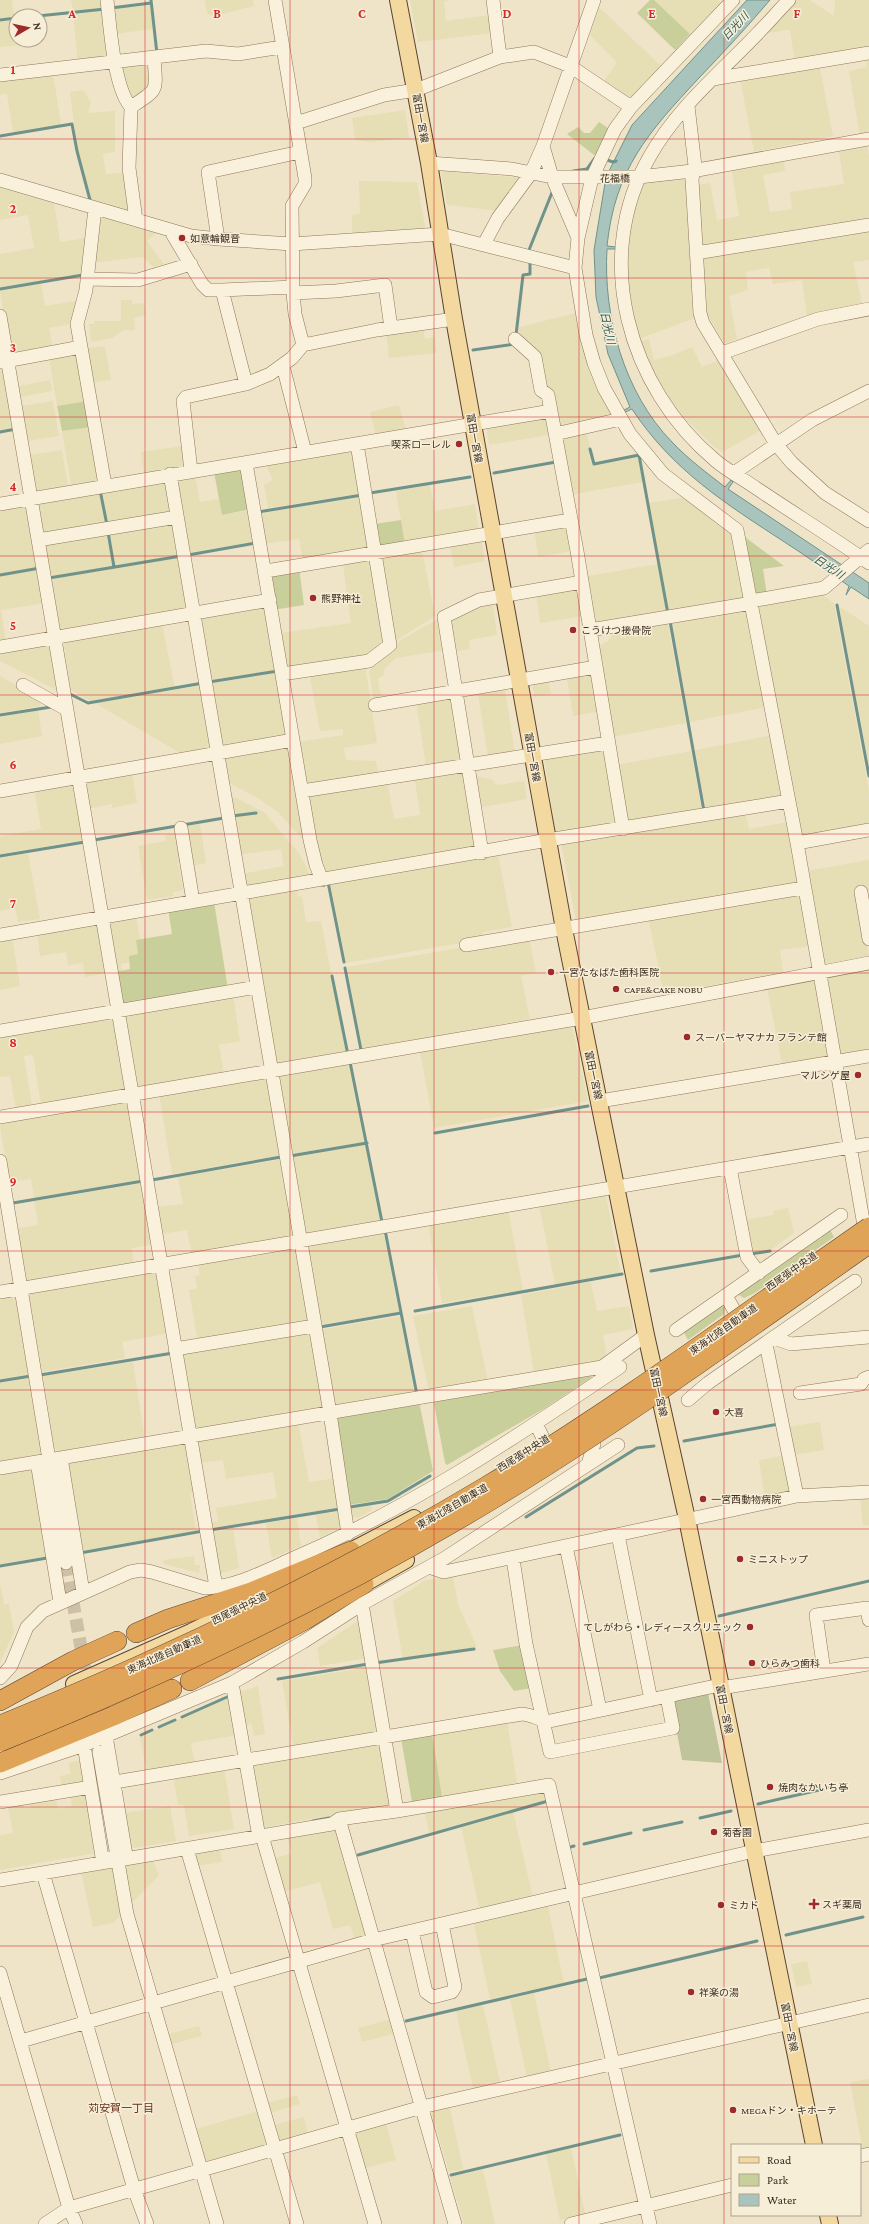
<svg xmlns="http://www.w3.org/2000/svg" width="869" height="2224" font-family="'Crimson Pro','Noto Sans JP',serif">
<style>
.farmland{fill:#e6deb5}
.green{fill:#c9cf9b}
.cemetery{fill:#bfc49a}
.water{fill:#a9c4bc;stroke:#6f938a}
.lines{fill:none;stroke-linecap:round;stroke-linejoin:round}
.stream{stroke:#6f938a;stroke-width:3}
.minor-tunnel{stroke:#ccc0a6;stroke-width:13;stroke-dasharray:13 6;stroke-linecap:butt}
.minor-casing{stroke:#8d765c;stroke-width:14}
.major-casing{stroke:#5b4430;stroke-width:18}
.highway-casing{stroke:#5b4430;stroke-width:20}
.minor{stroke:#faf1dc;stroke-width:13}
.major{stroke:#f3d9a0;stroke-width:16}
.highway{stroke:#e0a458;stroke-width:19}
.highway-bridge-casing{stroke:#5b4430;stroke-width:20;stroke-linecap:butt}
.highway-bridge{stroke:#e0a458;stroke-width:19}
.grid{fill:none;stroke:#d62828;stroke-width:1;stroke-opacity:0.55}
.poi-dot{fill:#9e2a2b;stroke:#f7eed8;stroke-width:1.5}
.labels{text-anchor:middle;stroke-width:3;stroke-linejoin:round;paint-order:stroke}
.street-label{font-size:10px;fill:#3d2e20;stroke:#f7eed8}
.poi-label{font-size:10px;fill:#3d2e20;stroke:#f7eed8;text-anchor:start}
.water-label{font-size:11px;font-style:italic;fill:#2f5d5a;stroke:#f7eed8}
.neighbourhood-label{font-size:11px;fill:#6b2e1e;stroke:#f7eed8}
.grid-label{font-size:13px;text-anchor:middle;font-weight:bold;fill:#d62828;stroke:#f7eed8;stroke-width:3;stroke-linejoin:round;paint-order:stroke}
</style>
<rect width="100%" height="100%" fill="#f0e4c8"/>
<path class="farmland" d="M0 0H12L14 17 0 18Z
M71 0H104L105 7 73 11Z
M205 0H253L254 6 215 16 207 14Z
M410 0H452L444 1 446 21 490 15 493 33 418 42Z
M654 0H718L721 3 690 34Z
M795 0H810L834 16 835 0H869V54L819 62 833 136 754 152 740 78 796 69 790 30 760 34Z
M150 5 153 29 114 34 111 9Z
M599 7 661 66 628 101 603 83 617 62 590 35Z
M106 10 111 58 78 65 73 13Z
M15 20 16 40 18 45 0 47V22Z
M869 55V142L867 143 869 156V219L699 248 698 185 710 183 717 220 739 216 731 165 783 156 785 171 763 175 770 212 792 209 790 192 844 184 838 146 861 142 849 71 867 67 866 56Z
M148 62 153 86 132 101 117 66Z
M53 73 61 125 13 133 7 94 0 95V79Z
M83 90 91 102 88 113 115 111V152L103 154 106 174 124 173 129 211 122 212 91 200 77 148 70 92Z
M405 110 409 138 369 142 355 140 352 118Z
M441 171 523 178 500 211 447 205Z
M690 174 698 317 636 340 624 260 639 183Z
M359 181 417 182 426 232 352 236V215L360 214Z
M0 187 54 202 60 242 86 238 82 274 0 288V254L34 248 28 215 0 220Z
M107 216 160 230 147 241 164 264 153 267 143 257 91 263 97 218Z
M869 225V260L853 262 862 304 807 317 802 280 773 284 769 268 746 272 748 290 729 296 737 339 725 344 706 313 699 252Z
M41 283 45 306 76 301 71 324 49 328 53 350 10 357 0 290Z
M121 300H132V304L144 303 146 315 134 318 135 330H124L112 338 91 342 89 324H94V321H121Z
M576 313 614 415 557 428 551 394 518 336 519 327Z
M423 329 425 339 434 337 437 353 389 358 386 332Z
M649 339 654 360 673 355 692 347 702 367 722 359 764 429 722 452 713 446 683 416 665 394 639 342Z
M105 346 111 380 90 383 87 348Z
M78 353 87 401 57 406 49 358Z
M0 364H5L16 428 0 431Z
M50 380 52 391 21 397 19 386Z
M53 401 59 436 28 441 22 406Z
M399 405 406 431 376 436 370 412Z
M546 415 549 435 489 445 486 426Z
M91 427 100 480 71 485 62 431Z
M586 430 594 465 638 456 643 482 569 495 560 436Z
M183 446 185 461 181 468 144 474 141 452Z
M356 448 363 493 268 508 264 485 273 480 265 463Z
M62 450 68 486 36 491 30 455Z
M195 475 200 502 219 499 222 515 249 510 254 542 186 553 174 478Z
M167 478 174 515 107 526 101 490Z
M430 485 435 511 475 504 479 533 405 545 396 491Z
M99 490 106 526 44 537 38 501Z
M363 496 373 550 303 561 299 539 263 544 258 514Z
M685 497 716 523 734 534 747 600 669 614 649 503Z
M29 502 39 567 0 574V507Z
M175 519 181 555 115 566 108 530Z
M567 523 571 551 538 557 534 528Z
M107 531 113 567 50 577 44 541Z
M481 539 485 561 454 567 450 545Z
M422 550 435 616 394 642 380 557Z
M372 552 385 640 370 655 286 667 280 633 351 623 342 557Z
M181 557 191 613 60 633 51 579Z
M658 564 667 615 597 627 588 576Z
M40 569 45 603 1 610 6 643 0 644V576Z
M578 586 583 616 540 623 536 593Z
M824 596 834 603 869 790V825L804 837 799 834 757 603Z
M492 600 497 635 469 640 470 649 452 652 446 618Z
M268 605 279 669 209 681 199 616Z
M748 606 767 707 690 722 671 619Z
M839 606 869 626V765Z
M442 617 447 650 396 658 384 669V675L378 679 382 701 374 702 369 671 402 639Z
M667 619 686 723 613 737 598 646 607 642 615 632Z
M162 624 175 688 92 702 71 690 63 640Z
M52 641 60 692 0 661V650Z
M365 665 377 743 344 748 346 760 376 761 379 777 305 789 298 742 343 735V729L320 731 309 672Z
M595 669 602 711 573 716 566 674Z
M279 672 290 736 220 747 210 684Z
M0 676 39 698 41 706 0 713Z
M548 678 551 694 534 697 532 681Z
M203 685 213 747 180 753 95 703Z
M505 690 515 753 488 757 478 694Z
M453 696 464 759 426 765 416 702Z
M38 710 42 736 0 744V717Z
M773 735 784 799 706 811 695 750Z
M291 745 305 842 278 812 259 799 224 780 221 757Z
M608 745 621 824 556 836 544 756Z
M691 751 702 812 627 824 617 765Z
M466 767 479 850 327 874 323 871 306 793 387 780 394 819 420 815 414 775Z
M132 772 137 803 112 808V804L87 809 85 781Z
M472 775 493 780 495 784 499 785 524 781 527 799 478 808Z
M73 782 86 840 0 854V836L41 829 34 788Z
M228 794 264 812 299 853 312 879 244 891 241 874 284 866 281 849 237 855Z
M745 811 749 829 788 822 798 884 576 921 561 844Z
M200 824 206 863 190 866 183 827Z
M179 833 184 861 178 862 183 890 173 892 174 896 147 900 138 846 166 841 165 835Z
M28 853 40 919 18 922 15 908 0 911V858Z
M498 854 512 927 483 932 484 939 346 963 330 882Z
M869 860V923L858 890 869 956 823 964 806 871Z
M296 888 298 897 302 896 306 922 321 921 346 1051 274 1066 245 897Z
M800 892 810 946 780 950 783 972 664 994 648 917Z
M136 916 140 940H136L138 954 131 962 121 964 122 971 115 972 106 921Z
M100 921 108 973 85 977 83 963 68 965 66 952 40 956 37 931Z
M12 936 20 986 0 990V938Z
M529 936 536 973 521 976 530 1019 362 1049 347 967Z
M869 968V1052L840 1056 825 979 827 976Z
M810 980 816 984 830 1059 783 1068 767 988Z
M233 994 240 1041 219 1045 224 1074 134 1089 122 1012Z
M95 1017 96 1022 116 1019 128 1091 41 1105 33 1055 24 1056 32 1106 16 1109 10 1076 0 1077V1032Z
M572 1025 588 1101 434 1128 420 1051Z
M348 1062 364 1142 289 1155 278 1075Z
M266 1076 270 1079 283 1155 172 1174 159 1094Z
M127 1099 143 1179 34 1198 31 1179 9 1182 0 1126 2 1121Z
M365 1144 381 1224 305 1237 289 1157Z
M283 1159 296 1235 192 1256 187 1230 161 1234 157 1207 183 1204 178 1177Z
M144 1183 155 1244 132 1248 134 1266 26 1282 18 1228 38 1225 34 1201Z
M602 1193 606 1196 621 1274 555 1285 539 1204Z
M788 1208 794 1233 772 1249 749 1253 743 1220 774 1215 773 1211Z
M508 1209 523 1290 442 1303 428 1223Z
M383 1230 399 1312 317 1325 307 1243Z
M298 1246 311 1324 198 1343 189 1290 197 1288 195 1276 200 1275 198 1262Z
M159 1268 170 1333 122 1342 125 1358 42 1372 29 1293Z
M591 1282 597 1311 629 1306 633 1329 603 1335 607 1359 600 1364 534 1373 521 1295Z
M12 1295 17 1298 30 1375 0 1380V1297Z
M472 1306 488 1382 429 1392 413 1316Z
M400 1316 415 1395 333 1409 318 1330Z
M312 1331 326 1407 194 1432 181 1353Z
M133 1362 145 1441 59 1451 54 1448 43 1376Z
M30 1378 42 1451 39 1454 0 1465V1383Z
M298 1421 309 1482 337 1478 341 1507 211 1528 210 1522 218 1521 216 1508 277 1498 273 1472 226 1479 223 1460 200 1463 196 1438Z
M820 1422 824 1450 792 1455 786 1427Z
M188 1440 197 1492 190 1493 196 1531 80 1551 68 1459Z
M786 1455 793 1493 765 1498 759 1460Z
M28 1468 33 1471 47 1556 0 1564V1473Z
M869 1494V1525L863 1526 860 1495Z
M371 1504 372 1510 357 1518 350 1515 349 1508Z
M342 1511 344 1525 320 1538 316 1515Z
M297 1518 301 1546 272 1558 266 1523Z
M233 1529 239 1568 219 1574 210 1532Z
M194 1556 195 1565H200L199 1573 164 1564 163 1560Z
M453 1575 458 1604 477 1647 403 1660 393 1601 424 1581Z
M0 1583 4 1604H9L14 1632 0 1663Z
M358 1621 363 1622 368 1658 320 1666 317 1648Z
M370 1667 381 1734 294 1749 282 1681Z
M258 1686 265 1734 254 1736 251 1724 243 1726 237 1693Z
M228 1697 238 1735 191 1743 195 1766 147 1774 140 1737Z
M507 1720 517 1783 442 1797 432 1733Z
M383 1742 394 1805 260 1828 249 1766Z
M76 1761 81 1762 85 1782 62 1788 60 1776 70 1774 69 1763Z
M224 1767 234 1829 189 1836 184 1805H178L173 1775Z
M545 1787 548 1799 429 1833 424 1809Z
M70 1793H89L96 1853 0 1870V1835L13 1833 7 1803 22 1801 24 1808 30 1807 29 1800 55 1795 58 1809 72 1806Z
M170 1806 176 1841 134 1848 128 1843 123 1813Z
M513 1811 533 1898 480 1911 461 1827Z
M333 1829 337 1832 367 1934 364 1938 355 1940 350 1925 333 1929 320 1882 283 1892 273 1859 292 1853 287 1836Z
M220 1848 222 1862 197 1866 194 1855 195 1853Z
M152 1858 159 1875 131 1904 125 1866 128 1862Z
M111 1866 114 1868 122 1913 113 1923 93 1927 81 1871Z
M547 1903 564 1983 490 1999 473 1920Z
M807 1961 812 1984 796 1987 791 1964Z
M534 1993 551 2073 527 2078 510 1999Z
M483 2005 501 2086 474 2092 456 2011Z
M392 2019 396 2033 362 2042 358 2028Z
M199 2026 202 2036 172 2044 169 2034Z
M869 2079V2150L863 2151 850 2082Z
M297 2095 300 2104 269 2113 267 2103Z
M449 2104 463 2169 449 2172 430 2108Z
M259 2111 268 2142 267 2145 207 2161 204 2159 196 2129Z
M304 2117 308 2133 281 2141 277 2139 273 2125Z
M386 2124 396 2160 362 2169 355 2132Z
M571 2148 585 2214 560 2220 546 2154Z
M483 2170 495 2224H464L450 2177Z"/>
<path class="green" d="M650 0H654L690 34 675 50 637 13Z
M599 122 611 130 599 154 594 155 567 134 578 127 584 133H590Z
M87 401 91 427 62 431 57 406Z
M243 467 251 509 222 515 214 472Z
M401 520 405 545 381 549 374 524Z
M745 537 784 566 763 569 767 595 753 594Z
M299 568 304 605 273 610 268 573Z
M214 902 228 989 121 1008 115 972 130 969 129 956 138 954 136 940 172 934 168 909Z
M829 1228 834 1237 755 1293 744 1298 739 1295 743 1290 815 1238 820 1239Z
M720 1306 725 1307 724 1314 688 1340 683 1331 694 1326 696 1321Z
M591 1372 592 1377 545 1408 447 1465 445 1463 433 1398Z
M419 1401 433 1471 388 1499 348 1505 334 1416Z
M523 1645 532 1688 514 1691 500 1671 493 1650Z
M432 1733 442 1797 412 1802 401 1738Z"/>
<path class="cemetery" d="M708 1693 722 1763 682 1760 671 1700Z"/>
<path class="water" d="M747 0H770C747 27 723 53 698 79 648 133 615 169 607 246L616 247 615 249H607C603 316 624 393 672 442 688 459 707 473 725 487L731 480 733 482 728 489 869 583V599L851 587 846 595 849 586C828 572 808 557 786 543 726 504 672 470 632 409L621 414 620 412 630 407 608 354 596 297 594 250 606 177 632 125Z"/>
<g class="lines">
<path class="stream" d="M151 0 157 54
M111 8 151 3
M38 16 105 9
M0 20 16 18
M0 136 72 124 77 151 90 200
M607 160 613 162 616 161
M573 171 587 169 595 158
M529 250 553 190
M0 289 83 275
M516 335 523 275 530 274V263
M473 350 515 344
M0 432 16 429
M590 449 594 464 639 455 668 614
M494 473 556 462
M100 490 107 525
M370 493 470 477
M258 512 362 495
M108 532 114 567
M188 555 256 543
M0 575 40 568
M49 578 181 556
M837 605 869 776
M670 621 704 811
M209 682 278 671
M70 694 88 703 203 683
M0 715 51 707
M232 816 256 813
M94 840 224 818
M0 856 85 842
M328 882 344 962
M345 968 361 1050H364
M332 976 347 1050
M350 1062 382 1222
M435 1133 588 1106
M290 1156 367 1143
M152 1180 281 1157
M13 1203 143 1181
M385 1230 417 1395
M750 1254 770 1251
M651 1271 743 1255
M415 1311 622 1274
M320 1327 401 1313
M40 1375 173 1353
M0 1381 31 1376
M684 1441 779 1424
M350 1507 388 1501 430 1476
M526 1517 637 1448 654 1446
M210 1530 340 1509
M80 1553 203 1531
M0 1566 47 1558
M719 1616 869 1581
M375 1663 474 1649
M278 1679 368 1664
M182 1717 227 1697
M159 1727 175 1720
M141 1735 152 1730
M758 1804 828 1788
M700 1818 731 1811
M313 1821 329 1818
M644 1830 682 1822
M584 1844 631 1833
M567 1848 574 1846
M358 1855 548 1801
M786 1935 863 1917
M599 1978 757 1941
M406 2021 587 1979
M451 2175 620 2135"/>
<path class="minor-tunnel" d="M66 1563 88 1687"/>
<defs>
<path id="minor" d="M107 0C110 26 114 89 131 107L129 168 136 220
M275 0 305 178V184L292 206 293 293 295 314 303 345
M493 0 500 57
M733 0 631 107 615 129 592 178 578 238 575 268 586 335 594 363 604 388 630 434 663 474 737 530 797 843 866 1237
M789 0C779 10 769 22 759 32 721 72 677 108 650 156 591 258 628 388 716 461 728 471 743 479 756 488 793 513 832 537 869 563
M0 75 206 51 238 54 282 47
M713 79 869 53
M688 106 695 166 692 179 700 313 703 323 776 444 792 463 825 493 869 521
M131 107C160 88 156 92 154 57
M296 123 384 95 416 90 500 57 534 52 570 66 631 107
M429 163 512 169 552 177H639L692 171 869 139
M0 180 191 236 218 239 292 244 440 234 575 268
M95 208 86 290 77 324 105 485
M170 230 202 284 208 290H222L246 384
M578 238 552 177 543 146 594 0
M218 239 208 172 300 152
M484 244 498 218 531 173 543 146
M696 253 869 225
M87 279 138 280 191 264
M222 290 293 287
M293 293 336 291 385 285 391 328
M0 316 216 1587
M515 339 535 357 541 390 548 395 577 551 623 829
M722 353 818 319 869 309
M0 362 81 347
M283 366 305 452
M555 434 621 419
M246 463 310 840 316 865 322 880
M191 471 183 401 186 397 246 384 270 374 292 358 303 345 377 330 454 319
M734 473 812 420 869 391
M170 474 330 1413 348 1534
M0 504 551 411
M38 540 177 517
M266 571 570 520
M751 601 824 588 869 550
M590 630 752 603
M0 647 270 600
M282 674 369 661 390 645 357 444
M23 685 66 709
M375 705 596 667
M0 791 293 740
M302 791 608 743
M181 828 193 901
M797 843 869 830
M482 853 444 617 479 600 582 582
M861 892 869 939
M0 935 554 839 789 801
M466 945 803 888
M0 1031 257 987
M600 1101 869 1056
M0 1117 582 1018 869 963
M0 1161 66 1563
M730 1168 747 1257 759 1273
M0 1292 869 1144
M726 1296 734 1310
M676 1330 841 1215
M774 1338 791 1344 869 1337
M766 1344 797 1496
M175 1349 314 1326
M800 1393 861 1384 864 1379 869 1377
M688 1400 708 1383 855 1281
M536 1424 544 1440
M50 1458 38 1468 60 1602
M50 1458 62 1464 83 1592
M588 1464 594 1444
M0 1468 602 1367 646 1335
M618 1535 651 1700
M566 1546 600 1710
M513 1559 526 1644 550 1752 673 1728 667 1697
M429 1567 444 1572 463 1568 797 1496 869 1492
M824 1671 816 1615 867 1608 869 1620
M0 1678 11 1666 27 1627 43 1611 130 1572 141 1570 152 1572 205 1588C236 1587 265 1571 294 1558 410 1508 515 1438 620 1367
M232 1683 259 1837
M721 1688 869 1664
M84 1745 102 1857 117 1860 126 1855 106 1736
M99 1752 127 1914 217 2224
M0 1773 84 1745 232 1683 303 1642 362 1604 445 1558 618 1445
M115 1782 522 1714C533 1715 541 1721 550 1721L720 1685
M0 1802 91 1787
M397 1811 549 1785 650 2224
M339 1819 455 2224
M262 1836 375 2224
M187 1849 297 2224
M43 1873 134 2189 147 2224
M0 1880 332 1824 339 1819 397 1811 362 1604
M412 1931 426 1992 433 1997 452 1992 455 1987 442 1924
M0 1973 69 2208 76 2224
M21 2041 373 1940 754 1851 869 1830
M860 2156 869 2154
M45 2224 69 2208 422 2107 869 2005
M571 2224 732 2185"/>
<path id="major" d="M398 0 429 163 454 319 564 929 646 1335 687 1519 814 2145
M341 1556 414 1518
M353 1590 406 1560
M74 1684 191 1632 272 1592
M828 2215 830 2224"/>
<path id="highway" d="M136 1633 168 1619 251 1592 351 1551
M190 1681 305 1620 364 1584
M0 1701 73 1661 117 1641
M0 1763 113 1716 172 1689"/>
</defs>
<use href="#minor" class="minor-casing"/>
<use href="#major" class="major-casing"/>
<use href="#highway" class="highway-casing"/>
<use href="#minor" class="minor"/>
<use href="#major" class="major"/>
<use href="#highway" class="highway"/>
<defs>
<path id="highway-bridge" d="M0 1725C167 1657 330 1580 485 1487 617 1408 742 1315 869 1227
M0 1742C170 1673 336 1594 493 1499 622 1421 745 1331 869 1244"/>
</defs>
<use href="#highway-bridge" class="highway-bridge-casing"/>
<use href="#highway-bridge" class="highway-bridge"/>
</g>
<path class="grid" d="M145 0V2224M290 0V2224M434 0V2224M579 0V2224M724 0V2224M0 139H869M0 278H869M0 417H869M0 556H869M0 695H869M0 834H869M0 973H869M0 1112H869M0 1251H869M0 1390H869M0 1529H869M0 1668H869M0 1807H869M0 1946H869M0 2085H869"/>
<g class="poi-dot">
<circle cx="182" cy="238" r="4"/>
<circle cx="459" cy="444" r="4"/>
<circle cx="313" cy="598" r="4"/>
<circle cx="573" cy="630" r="4"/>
<circle cx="551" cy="972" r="4"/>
<circle cx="616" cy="989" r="4"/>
<circle cx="687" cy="1037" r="4"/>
<circle cx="858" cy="1075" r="4"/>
<circle cx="716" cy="1412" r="4"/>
<circle cx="703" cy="1499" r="4"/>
<circle cx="740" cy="1559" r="4"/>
<circle cx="750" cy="1627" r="4"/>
<circle cx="752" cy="1663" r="4"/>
<circle cx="770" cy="1787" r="4"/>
<circle cx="714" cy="1832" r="4"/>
<path d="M812 1898h4v4h4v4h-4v4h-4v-4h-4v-4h4z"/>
<circle cx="721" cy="1905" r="4"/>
<circle cx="691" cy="1992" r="4"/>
<circle cx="733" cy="2110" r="4"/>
</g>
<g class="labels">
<g class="street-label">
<text transform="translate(421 118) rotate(80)" y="4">富田一宮線</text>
<text transform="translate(615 178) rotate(-1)" y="4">花福橋</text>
<text transform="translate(475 438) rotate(80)" y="4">富田一宮線</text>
<text transform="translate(533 757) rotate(80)" y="4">富田一宮線</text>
<text transform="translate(594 1075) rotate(78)" y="4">富田一宮線</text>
<text transform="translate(791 1271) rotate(-35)" y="4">西尾張中央道</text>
<text transform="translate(723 1329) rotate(-35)" y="4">東海北陸自動車道</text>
<text transform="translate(659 1392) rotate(78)" y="4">富田一宮線</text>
<text transform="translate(523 1453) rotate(-32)" y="4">西尾張中央道</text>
<text transform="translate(452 1506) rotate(-30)" y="4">東海北陸自動車道</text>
<text transform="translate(239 1608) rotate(-26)" y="4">西尾張中央道</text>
<text transform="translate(164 1654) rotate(-24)" y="4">東海北陸自動車道</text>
<text transform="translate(725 1709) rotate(79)" y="4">富田一宮線</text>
<text transform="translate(790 2027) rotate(79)" y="4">富田一宮線</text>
</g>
<g class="poi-label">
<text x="190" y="242">如意輪観音</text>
<text x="451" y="448" text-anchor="end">喫茶ローレル</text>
<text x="321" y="602">熊野神社</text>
<text x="581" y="634">こうけつ接骨院</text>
<text x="559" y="976">一宮たなばた歯科医院</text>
<text x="624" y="993">CAFE&amp;CAKE NOBU</text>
<text x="695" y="1041">スーパーヤマナカ フランテ館</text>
<text x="850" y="1079" text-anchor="end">マルシゲ屋</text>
<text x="724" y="1416">大喜</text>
<text x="711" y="1503">一宮西動物病院</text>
<text x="748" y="1563">ミニストップ</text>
<text x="742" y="1631" text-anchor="end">てしがわら・レディースクリニック</text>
<text x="760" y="1667">ひらみつ歯科</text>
<text x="778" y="1791">焼肉なかいち亭</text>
<text x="722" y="1836">菊香園</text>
<text x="822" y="1908">スギ薬局</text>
<text x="729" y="1909">ミカド</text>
<text x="699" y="1996">祥楽の湯</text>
<text x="741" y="2114">MEGAドン・キホーテ</text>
</g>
<g class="water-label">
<text transform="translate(735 26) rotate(-47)" y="4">日光川</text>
<text transform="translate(608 328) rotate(77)" y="4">日光川</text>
<text transform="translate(829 567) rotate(33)" y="4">日光川</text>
</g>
<g class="neighbourhood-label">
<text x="121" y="2112">苅安賀一丁目</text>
</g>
</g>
<g class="grid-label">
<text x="72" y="18">A</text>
<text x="217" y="18">B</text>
<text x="362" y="18">C</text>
<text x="507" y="18">D</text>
<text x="652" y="18">E</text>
<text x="797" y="18">F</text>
<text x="13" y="74">1</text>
<text x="13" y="213">2</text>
<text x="13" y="352">3</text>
<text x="13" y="491">4</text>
<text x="13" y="630">5</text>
<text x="13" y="769">6</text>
<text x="13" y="908">7</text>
<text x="13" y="1047">8</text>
<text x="13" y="1186">9</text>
</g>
<rect x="731" y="2144" width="130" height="72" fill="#f7eed8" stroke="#ada18e"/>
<rect x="739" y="2157" width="20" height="6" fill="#f3d9a0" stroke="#ada18e"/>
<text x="767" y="2164" font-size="12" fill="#3d2e20">Road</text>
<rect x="739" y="2174" width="20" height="12" fill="#c9cf9b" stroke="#ada18e"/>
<text x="767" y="2184" font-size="12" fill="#3d2e20">Park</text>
<rect x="739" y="2194" width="20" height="12" fill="#a9c4bc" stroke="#ada18e"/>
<text x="767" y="2204" font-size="12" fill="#3d2e20">Water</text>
<g transform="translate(28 28) rotate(81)"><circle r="19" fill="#f7eed8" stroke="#ada18e"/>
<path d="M0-3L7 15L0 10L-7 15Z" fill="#9e2a2b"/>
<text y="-6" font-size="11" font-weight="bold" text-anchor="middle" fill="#3d2e20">N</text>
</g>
</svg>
